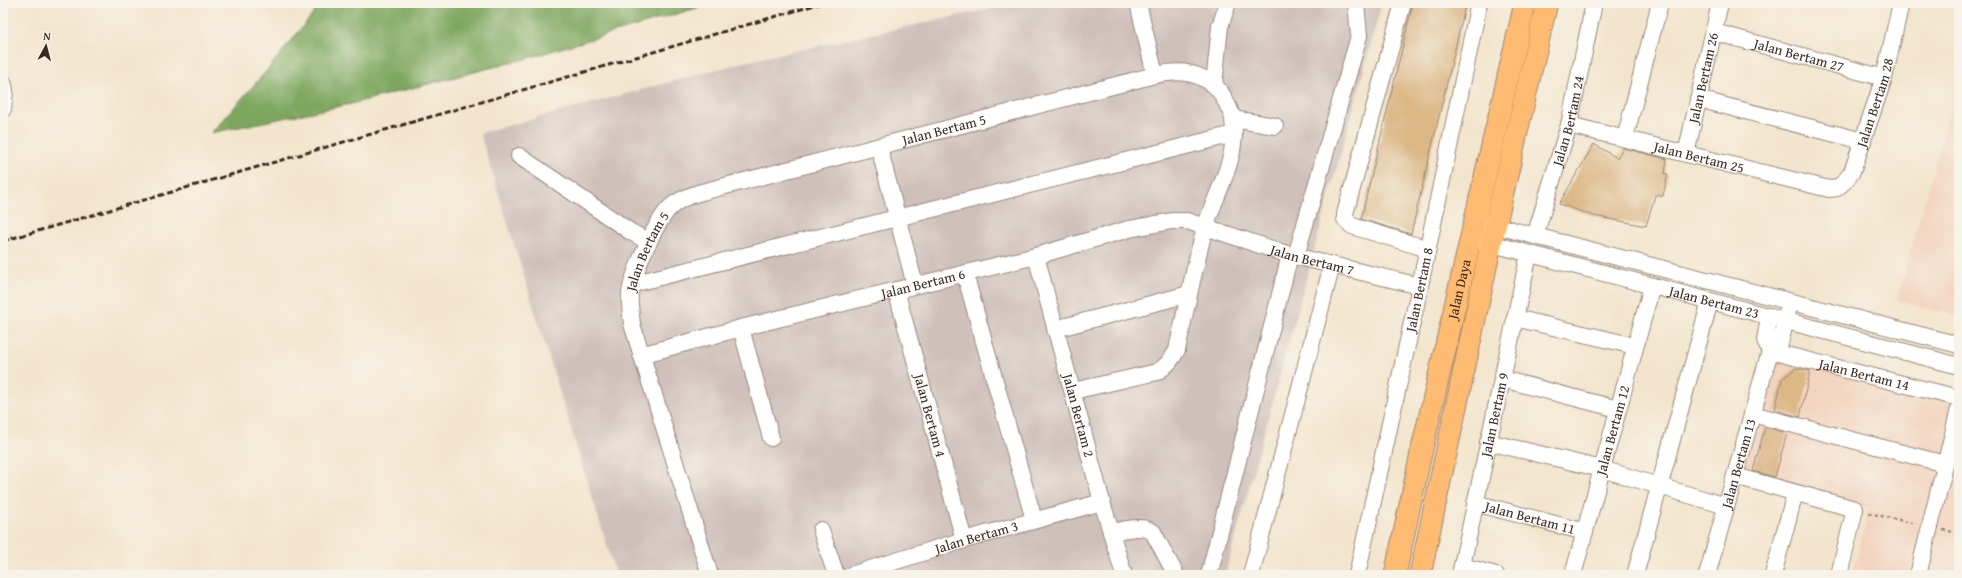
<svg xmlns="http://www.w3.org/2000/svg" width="1962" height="578" font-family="'Gentium Book Plus',serif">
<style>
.built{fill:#f3d4bf}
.industrial{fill:#cfc0bb}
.forest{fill:#7da75f;stroke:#5c683e}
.building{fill:#dcb887}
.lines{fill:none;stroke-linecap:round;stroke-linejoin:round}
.minor-casing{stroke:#978876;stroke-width:18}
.major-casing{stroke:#978876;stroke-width:23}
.path{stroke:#978876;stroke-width:2.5;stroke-dasharray:3 3;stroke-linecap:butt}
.minor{stroke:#fff;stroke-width:16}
.major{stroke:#ffbb71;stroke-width:21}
.rail{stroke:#3b2a1e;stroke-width:3;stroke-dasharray:6 3;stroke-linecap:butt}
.labels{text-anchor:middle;stroke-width:3;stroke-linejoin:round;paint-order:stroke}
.street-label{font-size:14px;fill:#3b2a1e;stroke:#f7f3e8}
</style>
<rect width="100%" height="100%" fill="#f7f3e8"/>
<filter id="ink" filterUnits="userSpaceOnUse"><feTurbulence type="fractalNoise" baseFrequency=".025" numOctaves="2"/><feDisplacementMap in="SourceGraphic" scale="8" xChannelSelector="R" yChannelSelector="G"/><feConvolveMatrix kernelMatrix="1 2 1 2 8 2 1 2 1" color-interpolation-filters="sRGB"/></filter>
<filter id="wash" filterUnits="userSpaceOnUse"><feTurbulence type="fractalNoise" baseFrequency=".012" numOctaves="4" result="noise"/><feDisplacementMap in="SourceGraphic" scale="16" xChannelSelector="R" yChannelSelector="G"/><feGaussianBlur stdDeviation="0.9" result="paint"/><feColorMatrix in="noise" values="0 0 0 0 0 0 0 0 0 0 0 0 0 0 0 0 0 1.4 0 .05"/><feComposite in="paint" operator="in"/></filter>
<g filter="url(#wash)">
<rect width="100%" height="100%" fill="#f3e5cd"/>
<path class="built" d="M1959 79V317L1897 300Z
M1773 357 1959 404V575H1852L1869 508 1741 471Z"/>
<path class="industrial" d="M1017 3H1382L1225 575H616L480 133 748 61Z"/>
<path class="forest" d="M322 3H714L521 60 351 104 211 133 269 68Z"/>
<g id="blocks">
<path class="building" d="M1413 3H1466L1411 234 1361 219Z
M1594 144 1617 158 1623 148 1667 159 1665 174H1668L1663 196 1655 195 1646 226 1594 216 1559 204Z
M1796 368 1810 371 1800 417 1775 410 1782 379Z
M1765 427 1787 433 1775 477 1753 471Z"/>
</g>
</g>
<g filter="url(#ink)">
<use href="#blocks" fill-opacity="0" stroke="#978876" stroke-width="1"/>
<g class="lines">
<defs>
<g id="minor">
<path d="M1138 3 1155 75"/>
<path d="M1403 3 1345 214V219L1352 226 1428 249"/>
<path id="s1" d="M1714 32 1884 78"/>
<path d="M3 82 5 91 3 109"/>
<path d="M1214 85 1220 26 1228 3"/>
<path d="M1698 99 1863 141"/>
<path d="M1233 119 1275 126"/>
<path id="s2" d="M1569 125 1829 189 1837 188 1844 182 1852 172 1884 78 1901 3"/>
<path d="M1625 138 1660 3"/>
<path d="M879 147 915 285"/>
<path id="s3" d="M1686 154 1720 3"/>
<path d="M519 156 631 232 649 242"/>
<path d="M1485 223 1959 345"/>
<path id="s4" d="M1535 236 1569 125 1594 3"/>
<path id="s5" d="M1481 241 1959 366"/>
<path id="s6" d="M1036 256 1102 502 1124 575"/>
<path d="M1296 256 1359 36 1356 3"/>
<path d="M965 274 1034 520"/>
<path d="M632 284 1234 134"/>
<path id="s7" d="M896 290 964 540"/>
<path d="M1769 317 1765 340 1770 351"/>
<path d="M1515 318 1635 346"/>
<path d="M741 328 771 438"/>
<path d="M1055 329 1189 294"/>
<path id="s8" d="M1770 351 1959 398"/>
<path id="s9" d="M641 355 741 328 1036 256 1129 229 1172 221H1187L1290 255 1420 286"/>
<path d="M1502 379 1618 409"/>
<path d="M1752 414 1945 464"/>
<path d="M1488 442 1602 469 1726 506"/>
<path d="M1735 476 1855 509 1839 575"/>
<path id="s10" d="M1475 503 1585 532"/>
<path d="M821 530 836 575"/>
<path d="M1111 532C1124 530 1142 524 1153 532L1175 573"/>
<path d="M1462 566 1496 575"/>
<path id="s11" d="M710 575 632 324C631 313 629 303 630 293 633 273 657 217 673 205 680 199 689 196 698 193L1155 75C1176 70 1192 71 1210 82 1219 88 1223 95 1227 104 1229 109 1233 115 1233 120 1239 158 1215 194 1205 228 1194 268 1186 309 1177 350 1172 360 1167 366 1157 372L1073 391"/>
<path id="s12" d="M851 575 964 540 1102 502"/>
<path d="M1209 575 1290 255"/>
<path d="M1251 575 1332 265"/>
<path id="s13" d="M1357 575 1420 286 1479 3"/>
<path id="s14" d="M1460 575 1529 254"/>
<path id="s15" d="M1573 575 1652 286"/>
<path d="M1635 575 1710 301"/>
<path id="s16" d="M1707 575 1770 351 1780 343 1788 311"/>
<path d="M1773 575 1795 493"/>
<path d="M1918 575 1959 409"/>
</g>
<g id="major">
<path id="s17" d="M1395 575 1422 449 1525 3"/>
<path d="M1420 575 1491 244 1547 3"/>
</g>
</defs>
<use href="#minor" class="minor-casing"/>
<use href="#major" class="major-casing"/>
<path class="path" d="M1869 513 1916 524
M1943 530 1959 533"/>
<use href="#minor" class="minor"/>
<use href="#major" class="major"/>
<path class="rail" d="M3 241 822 3"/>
</g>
</g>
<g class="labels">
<g class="street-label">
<text dy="5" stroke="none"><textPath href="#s1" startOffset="88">Jalan Bertam 27</textPath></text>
<text dy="5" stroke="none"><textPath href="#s3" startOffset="78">Jalan Bertam 26</textPath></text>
<text dy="5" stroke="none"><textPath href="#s2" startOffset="371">Jalan Bertam 28</textPath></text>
<text dy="5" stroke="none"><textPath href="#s4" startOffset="120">Jalan Bertam 24</textPath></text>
<text dy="5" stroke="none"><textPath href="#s11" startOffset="675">Jalan Bertam 5</textPath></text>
<text dy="5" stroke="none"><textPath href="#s2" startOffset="134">Jalan Bertam 25</textPath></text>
<text dy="5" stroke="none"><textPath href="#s11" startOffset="339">Jalan Bertam 5</textPath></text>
<text dy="5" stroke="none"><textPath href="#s9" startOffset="694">Jalan Bertam 7</textPath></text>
<text dy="5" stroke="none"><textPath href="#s9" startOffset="291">Jalan Bertam 6</textPath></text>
<text dy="5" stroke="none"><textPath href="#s13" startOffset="292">Jalan Bertam 8</textPath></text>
<text dy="5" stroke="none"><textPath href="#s17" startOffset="293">Jalan Daya</textPath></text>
<text dy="5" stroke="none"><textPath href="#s5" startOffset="241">Jalan Bertam 23</textPath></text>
<text dy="5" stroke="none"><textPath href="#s8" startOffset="97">Jalan Bertam 14</textPath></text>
<text dy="5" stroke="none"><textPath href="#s7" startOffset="130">Jalan Bertam 4</textPath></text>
<text dy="5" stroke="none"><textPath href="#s14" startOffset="164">Jalan Bertam 9</textPath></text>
<text dy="5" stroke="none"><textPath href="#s6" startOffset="165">Jalan Bertam 2</textPath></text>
<text dy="5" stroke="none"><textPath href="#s15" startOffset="150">Jalan Bertam 12</textPath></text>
<text dy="5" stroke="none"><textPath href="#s16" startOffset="116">Jalan Bertam 13</textPath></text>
<text dy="5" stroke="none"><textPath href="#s10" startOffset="57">Jalan Bertam 11</textPath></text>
<text dy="5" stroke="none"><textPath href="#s12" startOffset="131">Jalan Bertam 3</textPath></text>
</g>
</g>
<rect width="1962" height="578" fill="none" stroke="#f7f3e8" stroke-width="16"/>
<g transform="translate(46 46) rotate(7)" stroke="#f7f3e8" stroke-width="3" paint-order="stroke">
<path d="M0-3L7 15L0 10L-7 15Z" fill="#3b2a1e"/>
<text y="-6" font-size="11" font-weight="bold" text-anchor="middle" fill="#3b2a1e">N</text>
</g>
</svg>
